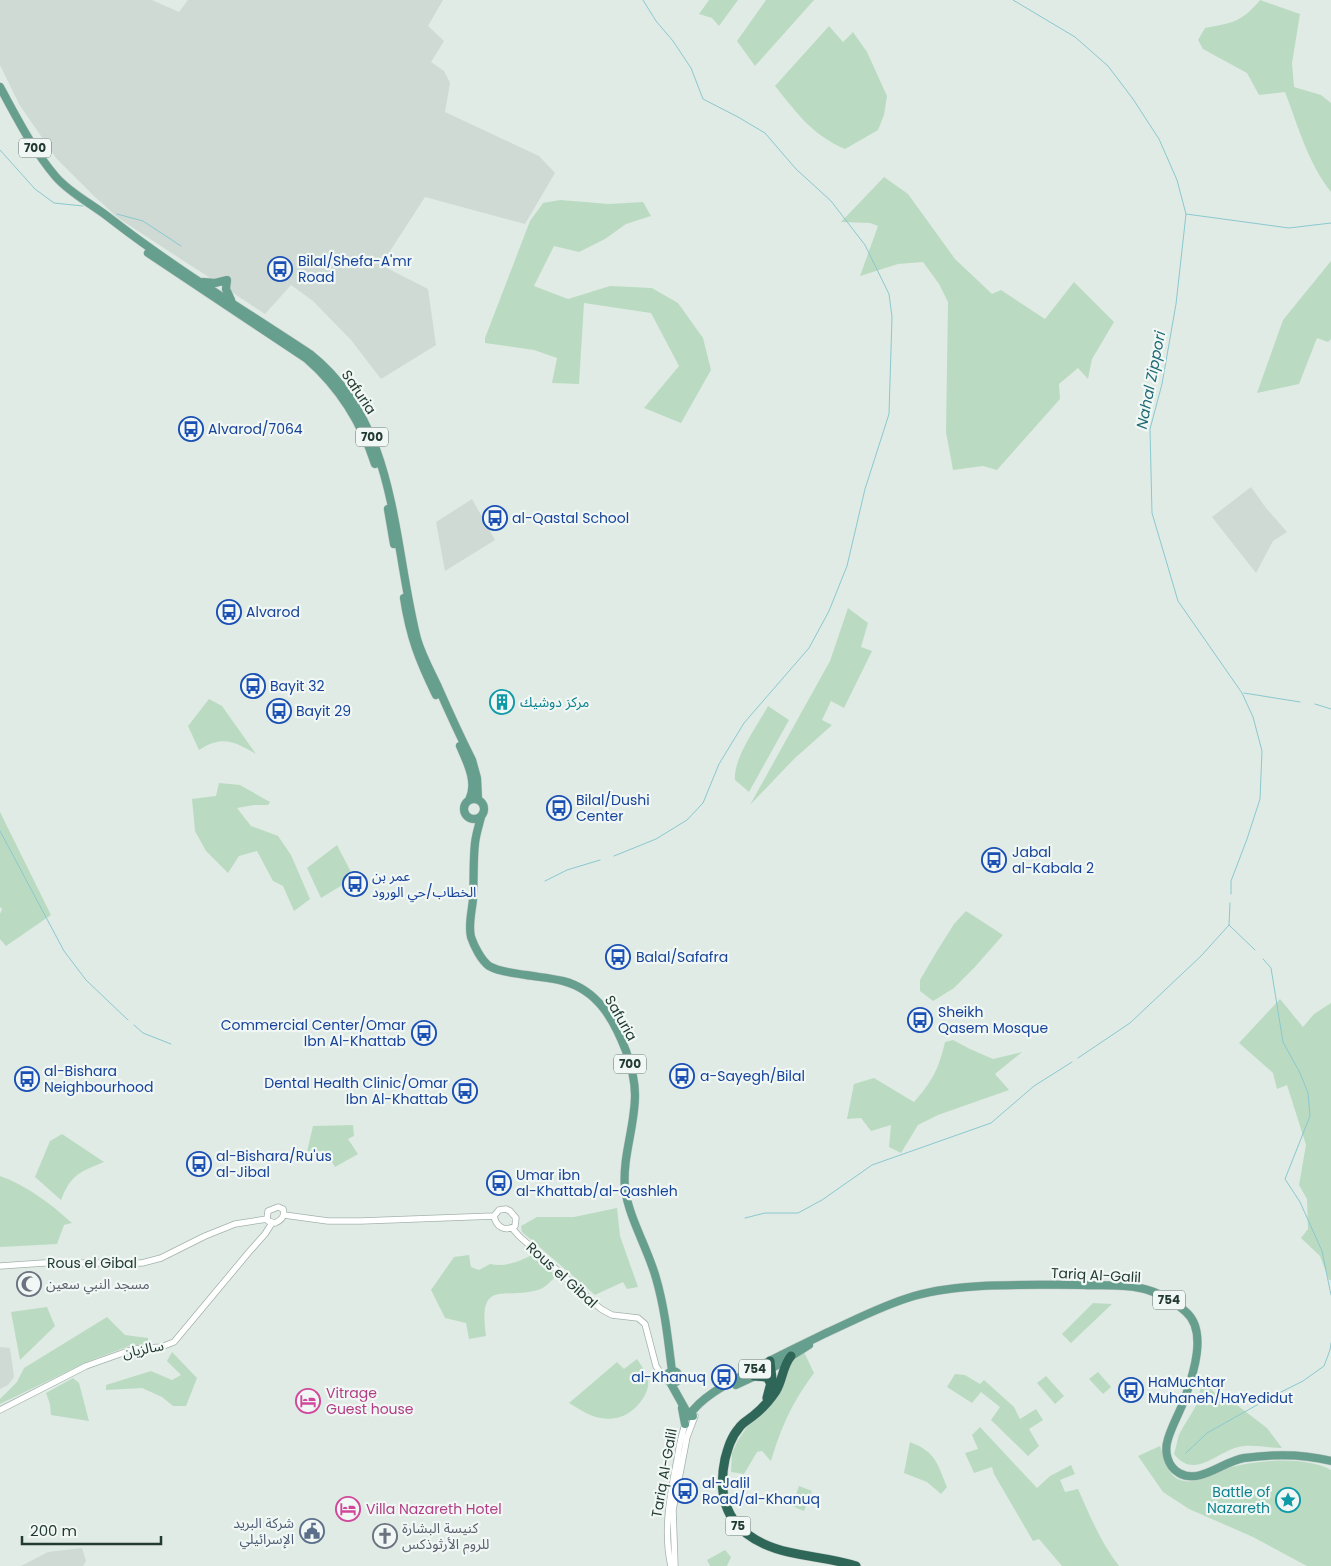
<svg xmlns="http://www.w3.org/2000/svg" width="1331" height="1566" font-family="Poppins,'Noto Sans Arabic',sans-serif">
<style>
.built{fill:#cfdad4}
.green{fill:#badbc1}
.lines{fill:none;stroke-linecap:round;stroke-linejoin:round}
.stream{stroke:#8ac8cf;stroke-width:1}
.minor-casing{stroke:#a3b3ac;stroke-width:7}
.major-casing{stroke:#c1c8c6;stroke-width:9}
.highway-casing{stroke:#c1c8c6;stroke-width:10}
.minor{stroke:#fff;stroke-width:5.5}
.major{stroke:#669f8d;stroke-width:8}
.highway{stroke:#2e6657;stroke-width:9}
.labels{text-anchor:middle;stroke-width:4.5;stroke-linejoin:round;paint-order:stroke}
.shield{fill:#f1f7f4;stroke:#60736c;stroke-width:1}
.shield-label{font-size:12px;font-weight:bold;fill:#223b32}
.transit-label{font-size:14px;fill:#164399;stroke:#f1f7f4;text-anchor:start}
.street-label{font-size:14px;fill:#223b32;stroke:#f1f7f4}
.culture-label{font-size:14px;fill:#0d838f;stroke:#f1f7f4;text-anchor:start}
.worship-label{font-size:14px;fill:#5b616d;stroke:#f1f7f4;text-anchor:start}
.hotel-label{font-size:14px;fill:#b23c85;stroke:#f1f7f4;text-anchor:start}
.service-label{font-size:14px;fill:#4e5e75;stroke:#f1f7f4;text-anchor:end}
.water-label{font-size:15px;font-style:italic;fill:#1e6b74;stroke:#f1f7f4}
</style>
<rect width="100%" height="100%" fill="#e0ebe5"/>
<path class="built" d="M0 0H152L179 12 188 0H443L428 26 444 41 431 62 444 71 450 83 445 112 539 156 555 173 525 224 425 197 381 265 428 289 436 345 381 379 351 340 313 301 291 285 265 314 118 218 94 196 56 158 19 104 0 65Z
M1251 487 1266 508 1287 532 1273 541 1256 573 1212 517Z
M472 499 495 540 445 571 436 522Z
M0 1347 10 1348 14 1377 8 1385 0 1389Z
M82 1548 86 1561 83 1566H21L48 1552Z"/>
<path class="green" d="M709 0H738L719 26 712 18 699 14Z
M766 0H814L755 66 737 41Z
M1260 0 1300 14 1292 63 1294 87 1321 95 1331 103V192C1308 163 1298 126 1285 92L1259 95 1247 73 1203 49 1198 40 1205 28C1232 23 1242 22 1260 0Z
M829 26 843 42 853 32 867 52 887 96 884 115 878 130 845 149C811 134 798 114 775 86Z
M884 177 908 194 955 259 992 294 1001 290 1045 319 1074 282 1114 322 1092 359 1088 379 1078 368 1059 384 1060 399 997 470 983 466 953 470 946 432 948 302 939 284 923 262 898 264 860 276 878 226 870 223 841 222Z
M560 200 609 204 643 202 651 216 626 224 605 239 579 252 554 246 534 286 568 299 610 286 652 288 678 303 703 338 711 370 681 423 644 408 679 366 651 313 584 303 579 384 552 383 557 358 534 350 485 343V338L530 221 543 203Z
M1331 261V339L1328 342 1317 338 1299 384 1257 393 1283 320Z
M848 608 868 623 861 647 872 651 844 708 831 701 822 720 832 725 794 759 750 805 830 661Z
M209 699 222 706 256 754C234 741 222 735 199 750L188 726Z
M768 706 789 720 749 792 735 780C733 758 757 726 768 706Z
M219 783 240 785 270 802 268 805H254L237 808 251 826 278 836 291 855 310 899 294 911 283 886 273 881 257 851 239 856 228 873 206 851 195 831 192 799 216 796Z
M0 812 51 915 6 946 0 939V914L2 909 0 907Z
M337 845 354 878 321 898 307 868Z
M966 911 1003 935 974 968 954 988 933 1001 920 991V980L937 951 954 924Z
M1280 999 1303 1027 1314 1014 1331 1003V1280H1329L1320 1256 1301 1238 1308 1229 1307 1199 1299 1185 1306 1145 1287 1085 1277 1089 1273 1073 1239 1043Z
M953 1040 970 1049 993 1059 1022 1052 995 1074 1009 1090 938 1115 918 1125 901 1153 889 1147 891 1125 871 1131 861 1118 847 1119 854 1084 874 1078 914 1102C932 1082 939 1068 945 1042Z
M353 1125 354 1136 348 1139 358 1154 335 1167 327 1154 306 1156 313 1126Z
M62 1134 104 1162C80 1172 71 1174 61 1200L35 1177 50 1141Z
M0 1176C28 1186 51 1204 72 1223L64 1225 57 1244 0 1247Z
M617 1208 620 1236 638 1287 627 1289 623 1282 595 1295 522 1232 521 1226 537 1217H574Z
M469 1255 471 1267 479 1270 490 1264C506 1267 518 1262 532 1255L556 1276C551 1281 545 1288 538 1290 502 1300 478 1278 486 1336L469 1339 466 1323 445 1318 431 1290 454 1257Z
M1093 1303 1112 1304 1071 1343 1062 1334Z
M47 1307 55 1326 20 1360 11 1312Z
M107 1317 125 1335 148 1338V1345H132L89 1361 0 1404V1399L17 1382 24 1368Z
M172 1352 197 1378 186 1406H173L162 1397 142 1388 106 1390V1385L151 1371 172 1380 181 1375 167 1361Z
M804 1352 814 1373C792 1403 782 1425 771 1461L762 1451 757 1452 744 1474 731 1472 732 1453 737 1442 789 1362Z
M637 1359C641 1365 646 1372 648 1379 651 1396 631 1416 616 1418 612 1419 605 1419 600 1418 589 1416 579 1409 569 1403L617 1362 624 1369Z
M1098 1372 1111 1387 1103 1394 1089 1379Z
M955 1374 965 1375 980 1384 984 1380 1014 1407 1020 1419 1036 1409 1043 1420 1029 1429 1039 1446 1028 1456 991 1420 1000 1407 981 1392 972 1403 947 1387Z
M1046 1376 1064 1396 1055 1404 1037 1383Z
M73 1378 79 1383 89 1421 51 1415 50 1404 46 1393Z
M1200 1380 1226 1402H1233L1267 1428 1282 1448C1270 1448 1256 1445 1244 1446 1219 1448 1196 1482 1174 1454 1176 1448 1177 1441 1179 1435 1189 1414 1202 1406 1200 1380Z
M980 1427 1037 1488 1050 1476 1071 1465 1075 1474 1060 1480 1065 1492 1078 1489C1090 1516 1101 1543 1119 1566H1062L1039 1539 1033 1541 994 1474 992 1467 974 1473 965 1453 978 1449 972 1435Z
M910 1442C936 1452 937 1463 947 1487L941 1494 927 1482 904 1473Z
M1160 1446C1164 1457 1167 1473 1178 1479 1192 1486 1202 1476 1214 1472 1245 1461 1302 1454 1331 1470V1566H1307L1253 1537 1189 1509 1163 1492 1138 1456Z
M799 1486 812 1491 804 1511 792 1506Z
M725 1550 731 1557 727 1566H710L707 1560Z"/>
<g class="lines">
<path class="stream" d="M1013 0 1075 37 1108 66 1133 99 1159 139 1177 180 1186 214 1176 304 1162 384 1150 429 1152 513 1178 601 1242 693 1253 717 1262 751 1260 799 1247 839 1231 881V894
M0 150 35 189 54 203 83 206
M117 214 143 221 181 246
M1186 214 1289 228 1331 223
M1244 693 1300 702
M1315 704 1331 709
M0 831 64 951 86 980 128 1020
M614 856 656 839 687 820 703 803 719 764 744 723 809 648 829 611 847 566 865 489 889 414 892 317 889 294 865 245 831 201 796 169 765 133 738 117 703 99 691 68 673 41 656 21 643 0
M545 881 567 870 600 860
M1229 925 1255 950
M1263 959 1271 968 1283 1042 1300 1073 1308 1093 1310 1116 1285 1179 1300 1202 1322 1251 1331 1295
M134 1025 143 1033 171 1044
M1078 1058 1130 1023 1201 956 1229 925 1230 903
M745 1218 765 1213H798L822 1200 872 1165 991 1123 1034 1086 1072 1062
M1186 1453 1207 1433 1273 1396 1303 1381 1324 1366 1330 1350 1331 1343"/>
<defs>
<path id="minor" d="M278 1207 283 1209C285 1216 282 1220 275 1223L268 1221 267 1219 268 1211Z
M506 1209 510 1211 516 1218 515 1226C505 1232 496 1227 494 1216L499 1210Z
M284 1215 328 1221H361L494 1216
M512 1228 519 1236 601 1309 612 1315 638 1318 645 1324 656 1366 660 1372 667 1375
M0 1266 44 1263H142L161 1258 205 1236 235 1224 267 1219
M0 1410 86 1366 134 1349 161 1347 174 1342 249 1252 265 1234 272 1223
M671 1566C663 1531 670 1495 677 1460 679 1448 681 1434 686 1422
M675 1566 673 1510 687 1437 695 1416"/>
<path id="major" d="M0 87C17 118 33 150 56 177 70 193 90 203 107 216 171 266 242 309 310 354 398 424 392 540 417 639 422 656 431 672 438 687 449 712 460 736 472 760L477 778 478 799
M148 253 307 359C339 387 362 424 375 464
M203 282 215 283 227 280 226 289 231 300
M388 509 394 544
M404 598C410 637 419 660 436 695
M460 746C467 762 478 783 469 800
M464 809a10 10 0 1 1 20 0a10 10 0 1 1-20 0Z
M481 817C479 825 476 834 475 843 473 861 474 881 473 899 472 911 468 925 471 937 474 946 481 960 489 966 499 972 514 973 526 975 538 977 551 978 563 981 598 990 614 1020 626 1051 631 1065 635 1080 635 1095 635 1127 622 1157 625 1189 629 1218 648 1249 656 1278 665 1309 668 1340 672 1371
M667 1377a6 6 0 1 1 12 0a6 6 0 1 1-12 0Z
M670 1382 689 1416H693
M736 1385 776 1366 809 1345
M682 1408 685 1424
M689 1416C702 1394 739 1378 760 1366 782 1354 804 1344 826 1333 855 1320 883 1305 914 1296 964 1282 1031 1285 1084 1285 1102 1286 1122 1284 1140 1288 1156 1291 1174 1301 1186 1312 1208 1331 1193 1375 1185 1398 1180 1412 1172 1425 1168 1439 1164 1451 1167 1466 1179 1473 1200 1485 1223 1461 1244 1458 1273 1454 1304 1454 1331 1461"/>
<path id="highway" d="M791 1356C782 1367 783 1380 776 1391 770 1400 762 1409 753 1416 748 1420 742 1423 739 1428 731 1437 728 1448 725 1459 717 1497 727 1527 764 1544 792 1557 826 1556 856 1566
M754 1376 767 1377 771 1384
M767 1398 772 1379 770 1361"/>
</defs>
<use href="#minor" class="minor-casing"/>
<use href="#major" class="major-casing"/>
<use href="#highway" class="highway-casing"/>
<use href="#minor" class="minor"/>
<use href="#major" class="major"/>
<use href="#highway" class="highway"/>
</g>
<defs>
<symbol id="bus-ring" viewBox="-11 -11 22 22"><circle r="9.5" fill="#f1f7f4" stroke="#1a4fb4" stroke-width="1.5"/><path d="M-5-6H5V4H4V6H2V4H-2V6H-4V4H-5ZM-3.5-4V0h7V-4ZM-3.5 1.2v1.5H-2V1.2ZM2 1.2v1.5H3.5V1.2Z" fill="#1a4fb4"/></symbol>
<symbol id="building-ring" viewBox="-11 -11 22 22"><circle r="9.5" fill="#f1f7f4" stroke="#0f9aa8" stroke-width="1.5"/><path d="M-4-6H4V6H1V3H-1V6H-4ZM-2.5-4.3h1.7v1.8h-1.7ZM.8-4.3h1.7v1.8H.8ZM-2.5-1h1.7V.8h-1.7ZM.8-1h1.7V.8H.8Z" fill="#0f9aa8"/></symbol>
<symbol id="mosque-ring" viewBox="-11 -11 22 22"><circle r="9.5" fill="#f1f7f4" stroke="#6b7280" stroke-width="1.5"/><path d="M3.5-4.9A6 6 0 1 0 3.5 4.9A5 5 0 1 1 3.5-4.9Z" fill="#6b7280"/></symbol>
<symbol id="hotel-ring" viewBox="-11 -11 22 22"><circle r="9.5" fill="#f1f7f4" stroke="#d1479c" stroke-width="1.5"/><path d="M-6-4.5h1.5V1H6V5H4.5V3h-9V5H-6ZM-4 0a1.8 1.8 0 1 1 3.6 0ZM.5 0V-2.5h3Q6-2.5 6 0Z" fill="#d1479c"/></symbol>
<symbol id="sight-ring" viewBox="-11 -11 22 22"><circle r="9.5" fill="#f1f7f4" stroke="#0f9aa8" stroke-width="1.5"/><path d="M0-6L1.8-2.2L6-1.7L2.9 1.2L3.7 5.4L0 3.3L-3.7 5.4L-2.9 1.2L-6-1.7L-1.8-2.2Z" fill="#0f9aa8"/></symbol>
<symbol id="civic-ring" viewBox="-11 -11 22 22"><circle r="9.5" fill="#f1f7f4" stroke="#5c6f8a" stroke-width="1.5"/><path d="M-.6-6.5H3V-4.5H.6V-3L4-1V1h2V6H-6V1h2V-1L-.6-3ZM-1.2 2.5V6h2.4V2.5Z" fill="#5c6f8a"/></symbol>
<symbol id="church-ring" viewBox="-11 -11 22 22"><circle r="9.5" fill="#f1f7f4" stroke="#6b7280" stroke-width="1.5"/><path d="M-1.2-6h2.4v3.5h3.3v2.4h-3.3V6h-2.4V-.1h-3.3v-2.4h3.3Z" fill="#6b7280"/></symbol>
</defs>
<g fill-rule="evenodd">
<use href="#bus-ring" x="266" y="255" width="28" height="28"/>
<use href="#bus-ring" x="177" y="415" width="28" height="28"/>
<use href="#bus-ring" x="481" y="504" width="28" height="28"/>
<use href="#bus-ring" x="215" y="598" width="28" height="28"/>
<use href="#bus-ring" x="239" y="672" width="28" height="28"/>
<use href="#building-ring" x="488" y="688" width="28" height="28"/>
<use href="#bus-ring" x="265" y="697" width="28" height="28"/>
<use href="#bus-ring" x="545" y="794" width="28" height="28"/>
<use href="#bus-ring" x="980" y="846" width="28" height="28"/>
<use href="#bus-ring" x="341" y="870" width="28" height="28"/>
<use href="#bus-ring" x="604" y="943" width="28" height="28"/>
<use href="#bus-ring" x="906" y="1006" width="28" height="28"/>
<use href="#bus-ring" x="410" y="1019" width="28" height="28"/>
<use href="#bus-ring" x="668" y="1062" width="28" height="28"/>
<use href="#bus-ring" x="13" y="1065" width="28" height="28"/>
<use href="#bus-ring" x="451" y="1077" width="28" height="28"/>
<use href="#bus-ring" x="185" y="1150" width="28" height="28"/>
<use href="#bus-ring" x="485" y="1169" width="28" height="28"/>
<use href="#mosque-ring" x="15" y="1270" width="28" height="28"/>
<use href="#bus-ring" x="710" y="1363" width="28" height="28"/>
<use href="#bus-ring" x="1117" y="1376" width="28" height="28"/>
<use href="#hotel-ring" x="294" y="1387" width="28" height="28"/>
<use href="#bus-ring" x="671" y="1477" width="28" height="28"/>
<use href="#sight-ring" x="1274" y="1486" width="28" height="28"/>
<use href="#hotel-ring" x="334" y="1495" width="28" height="28"/>
<use href="#civic-ring" x="298" y="1517" width="28" height="28"/>
<use href="#church-ring" x="371" y="1522" width="28" height="28"/>
</g>
<g class="labels">
<g class="shield">
<rect x="19" y="138.5" width="32" height="19" rx="4"/>
<rect x="356" y="427.5" width="32" height="19" rx="4"/>
<rect x="614" y="1054.5" width="32" height="19" rx="4"/>
<rect x="1153" y="1290.5" width="32" height="19" rx="4"/>
<rect x="739" y="1359.5" width="32" height="19" rx="4"/>
<rect x="725.5" y="1516.5" width="25" height="19" rx="4"/>
</g>
<g class="shield-label">
<text x="35" y="152">700</text>
<text x="372" y="441">700</text>
<text x="630" y="1068">700</text>
<text x="1169" y="1304">754</text>
<text x="755" y="1373">754</text>
<text x="738" y="1530">75</text>
</g>
<g class="transit-label">
<text x="298" y="266">Bilal/Shefa-A'mr<tspan x="298" dy="16">Road</tspan></text>
<text x="208" y="434">Alvarod/7064</text>
<text x="512" y="523">al-Qastal School</text>
<text x="246" y="617">Alvarod</text>
<text x="270" y="691">Bayit 32</text>
<text x="296" y="716">Bayit 29</text>
<text x="576" y="805">Bilal/Dushi<tspan x="576" dy="16">Center</tspan></text>
<text x="1012" y="857">Jabal<tspan x="1012" dy="16">al-Kabala 2</tspan></text>
<text x="372" y="881">عمر بن<tspan x="372" dy="16">الخطاب/حي الورود</tspan></text>
<text x="636" y="962">Balal/Safafra</text>
<text x="938" y="1017">Sheikh<tspan x="938" dy="16">Qasem Mosque</tspan></text>
<text x="406" y="1030" text-anchor="end">Commercial Center/Omar<tspan x="406" dy="16">Ibn Al-Khattab</tspan></text>
<text x="44" y="1076">al-Bishara<tspan x="44" dy="16">Neighbourhood</tspan></text>
<text x="700" y="1081">a-Sayegh/Bilal</text>
<text x="448" y="1088" text-anchor="end">Dental Health Clinic/Omar<tspan x="448" dy="16">Ibn Al-Khattab</tspan></text>
<text x="216" y="1161">al-Bishara/Ru'us<tspan x="216" dy="16">al-Jibal</tspan></text>
<text x="516" y="1180">Umar ibn<tspan x="516" dy="16">al-Khattab/al-Qashleh</tspan></text>
<text x="706" y="1382" text-anchor="end">al-Khanuq</text>
<text x="1148" y="1387">HaMuchtar<tspan x="1148" dy="16">Muhaneh/HaYedidut</tspan></text>
<text x="702" y="1488">al-Jalil<tspan x="702" dy="16">Road/al-Khanuq</tspan></text>
</g>
<g class="street-label">
<text transform="translate(359 392) rotate(56)" y="5">Safuria</text>
<text transform="translate(621 1018) rotate(60)" y="5">Safuria</text>
<text x="92" y="1268">Rous el Gibal</text>
<text transform="translate(562 1275) rotate(42)" y="5">Rous el Gibal</text>
<text transform="translate(1096 1275) rotate(3)" y="5">Tariq Al-Galil</text>
<text transform="translate(143 1349) rotate(-11)" y="5">سالزيان</text>
<text transform="translate(664 1473) rotate(-80)" y="5">Tariq Al-Galil</text>
</g>
<g class="culture-label">
<text x="520" y="707">مركز دوشيك</text>
<text x="1270" y="1497" text-anchor="end">Battle of<tspan x="1270" dy="16">Nazareth</tspan></text>
</g>
<g class="worship-label">
<text x="46" y="1289">مسجد النبي سعين</text>
<text x="402" y="1533">كنيسة البشارة<tspan x="402" dy="16">للروم الأرثوذكس</tspan></text>
</g>
<g class="hotel-label">
<text x="326" y="1398">Vitrage<tspan x="326" dy="16">Guest house</tspan></text>
<text x="366" y="1514">Villa Nazareth Hotel</text>
</g>
<g class="service-label">
<text x="294" y="1528">شركة البريد<tspan x="294" dy="16">الإسرائيلي</tspan></text>
</g>
<g class="water-label">
<text transform="translate(1151 380) rotate(-79)" y="5">Nahal Zippori</text>
</g>
</g>
<path d="M22 1536v8h139v-8" fill="none" stroke="#223b32" stroke-width="2.5"/>
<text x="30" y="1536" font-size="15" fill="#223b32" stroke="#f1f7f4" stroke-width="4" paint-order="stroke">200 m</text>
</svg>
